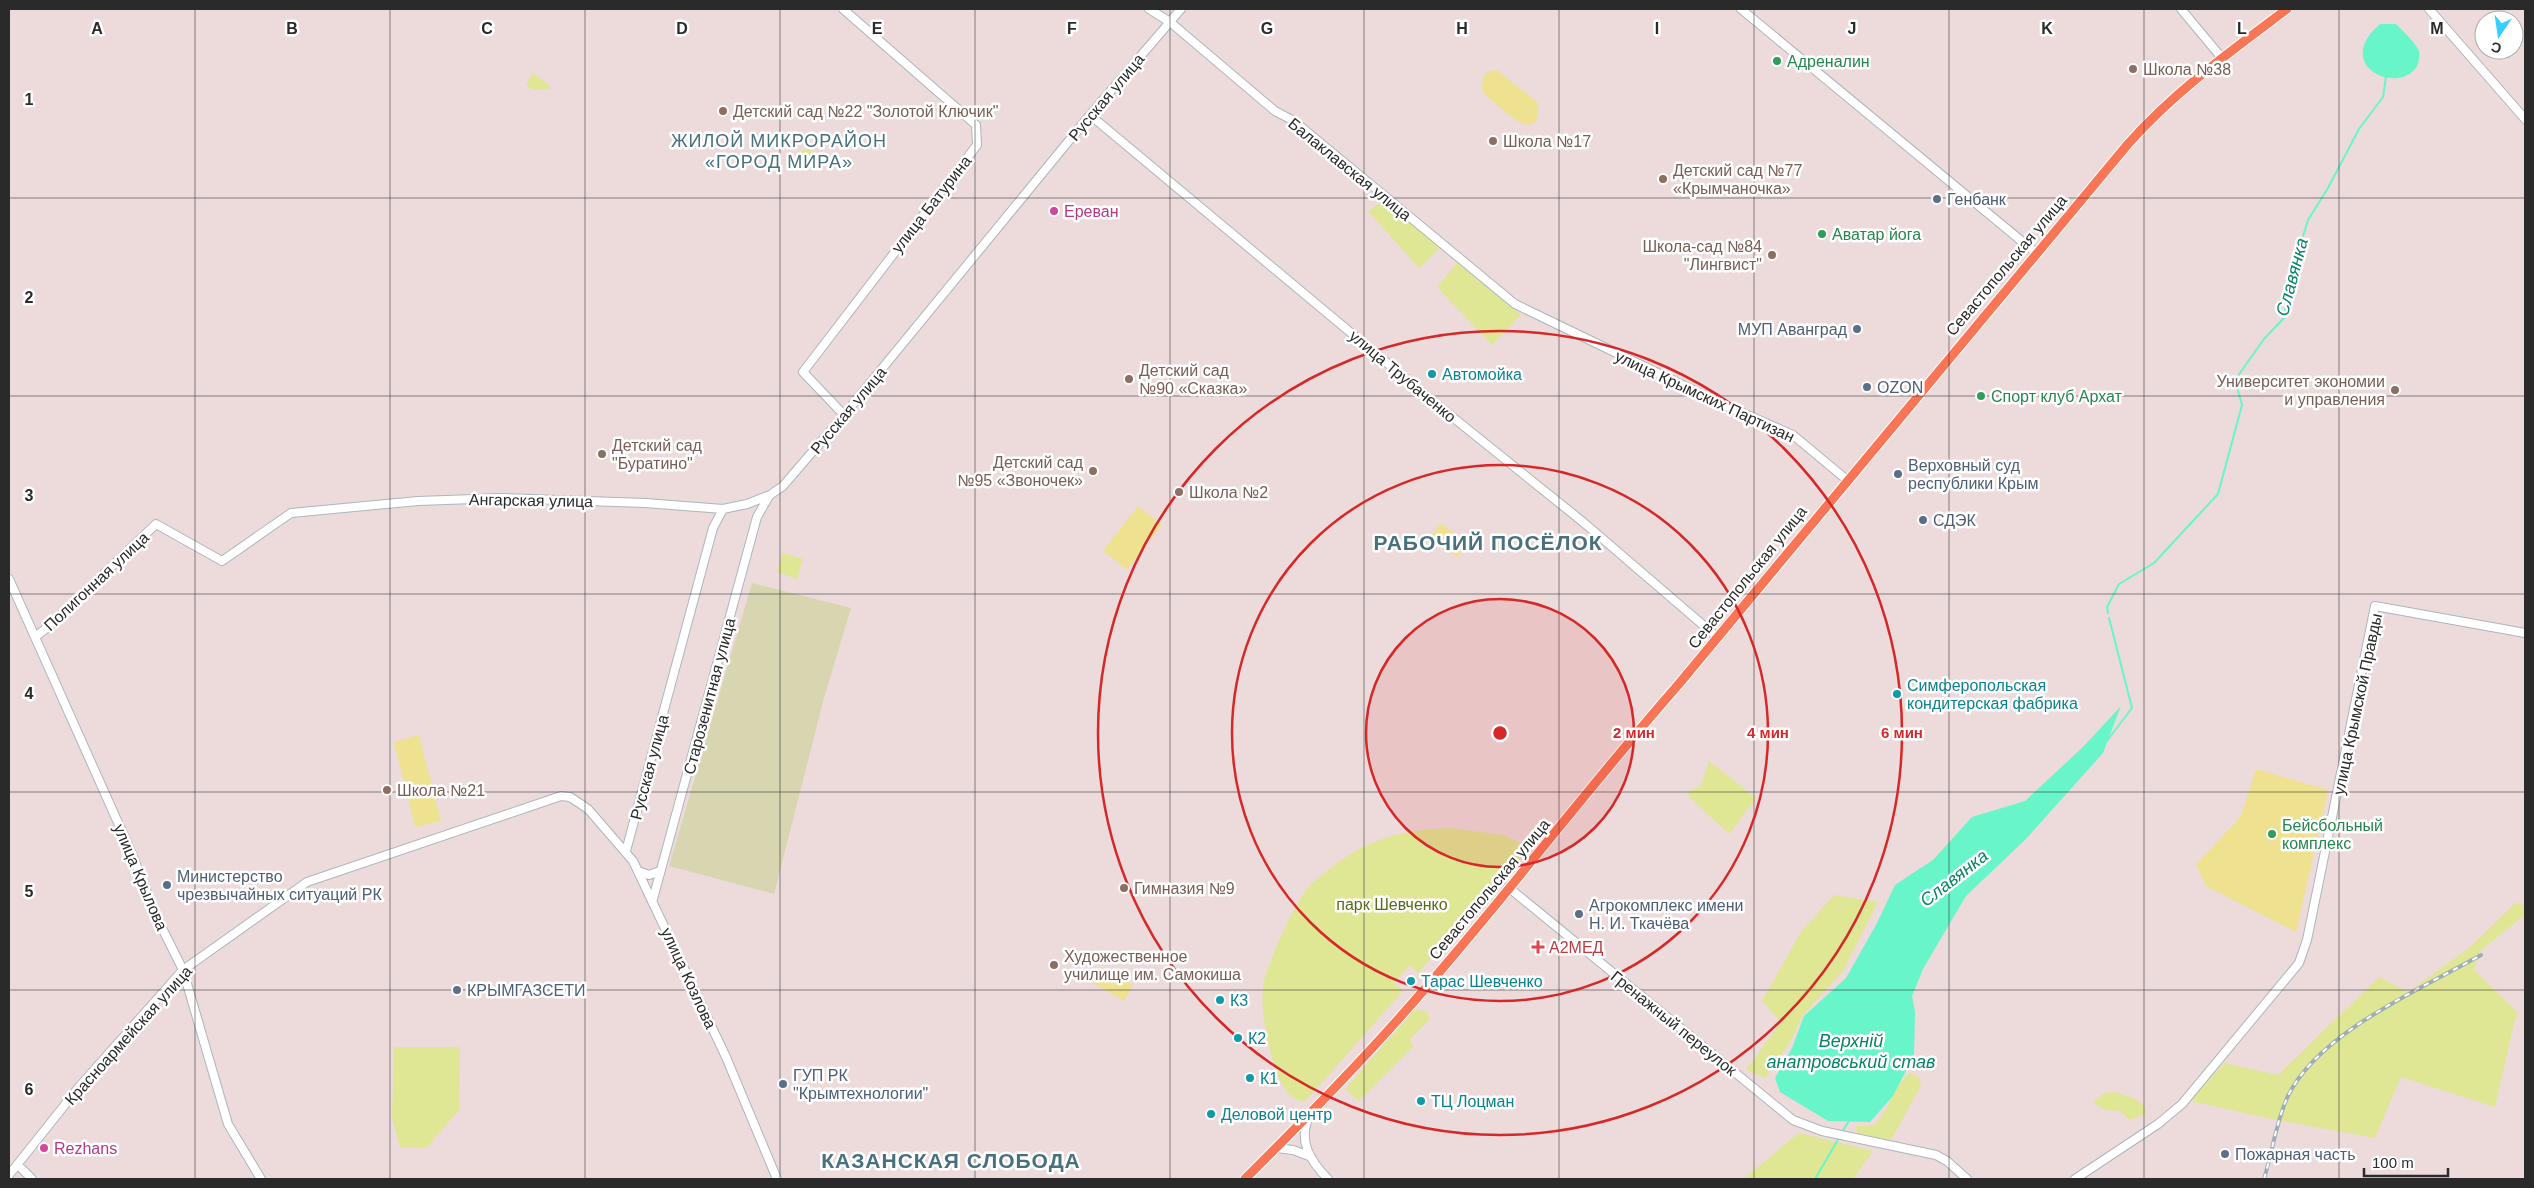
<svg xmlns="http://www.w3.org/2000/svg" width="2534" height="1188" font-family="Helvetica,sans-serif">
<style>
.green{fill:#dfe694}
.cemetery{fill:#d8d5b1}
.pitch{fill:#eee18f}
.water{fill:#68f5ca}
.lines{fill:none;stroke-linecap:round;stroke-linejoin:round}
.stream{stroke:#68f5ca;stroke-width:2}
.secondary-casing{stroke:#abb7bb;stroke-width:10}
.primary-casing{stroke:#fff;stroke-width:11}
.secondary{stroke:#fff;stroke-width:8}
.primary{stroke:#f87555;stroke-width:9}
.rail-casing{stroke:#9daeb5;stroke-width:4}
.rail{stroke:#fff;stroke-width:2;stroke-dasharray:5.5;stroke-linecap:butt}
.grid{fill:none;stroke:#2a2a2a;stroke-width:1;stroke-opacity:0.55}
.ring{fill:none;stroke:#d62828;stroke-width:2.5}
.leisure-dot{fill:#2e9e5b;stroke:#fff;stroke-width:2}
.education-dot{fill:#8d6e63;stroke:#fff;stroke-width:2}
.service-dot{fill:#5c6f8a;stroke:#fff;stroke-width:2}
.hotel-dot{fill:#d1479c;stroke:#fff;stroke-width:2}
.culture-dot{fill:#0f9aa8;stroke:#fff;stroke-width:2}
.health-dot{fill:#e0444e;stroke:#fff;stroke-width:2}
.labels{text-anchor:middle;stroke-width:5;stroke-linejoin:round;paint-order:stroke}
.leisure-label{font-size:16px;fill:#27864d;stroke:#fff;text-anchor:start}
.education-label{font-size:16px;fill:#785e54;stroke:#fff;text-anchor:start}
.street-label{font-size:16px;fill:#2a2a2a;stroke:#fff}
.service-label{font-size:16px;fill:#4e5e75;stroke:#fff;text-anchor:start}
.hotel-label{font-size:16px;fill:#b23c85;stroke:#fff;text-anchor:start}
.culture-label{font-size:16px;fill:#0d838f;stroke:#fff;text-anchor:start}
.park-label{font-size:16px;fill:#586b16;stroke:#fff}
.health-label{font-size:16px;fill:#be3a42;stroke:#fff;text-anchor:start}
.neighbourhood-label{font-size:18px;letter-spacing:1px;fill:#48707d;stroke:#fff}
.water-label{font-size:18px;font-style:italic;fill:#088468;stroke:#fff}
.district-label{font-size:21px;font-weight:bold;letter-spacing:1px;fill:#48707d;stroke:#fff}
.grid-label{font-size:16px;text-anchor:middle;font-weight:bold;fill:#2a2a2a;stroke:#fff;stroke-width:5;stroke-linejoin:round;paint-order:stroke}
.centre{fill:#d62828;stroke:#fff;stroke-width:2.5}
.ring-label{font-size:15px;text-anchor:middle;font-weight:bold;fill:#d62828;stroke:#fff;stroke-width:5;stroke-linejoin:round;paint-order:stroke}
</style>
<rect width="100%" height="100%" fill="#eddbdb"/>
<path class="green" d="M533 73 550 86V89L532 90 526 84Z
M798 158a9 9 0 1 1 18 0a9 9 0 1 1-18 0Z
M1380 203 1387 204 1441 247 1419 268 1368 211Z
M1457 263 1521 315 1492 345 1437 287Z
M783 553 803 559 797 579 777 572Z
M1709 761 1756 798 1729 834 1686 794 1701 785Z
M1450 828 1503 835 1519 842 1522 856 1418 973 1410 965 1394 983 1403 991 1309 1097 1302 1102C1298 1099 1292 1098 1289 1094 1271 1074 1258 1007 1264 981 1270 958 1295 902 1310 885 1316 879 1324 874 1331 868 1368 838 1403 830 1450 828Z
M1834 895 1878 902 1843 971 1803 1015 1792 1039 1766 1078 1746 1070 1781 1022 1762 1001 1801 932Z
M2515 903 2525 905V915L2481 950 2474 970 2518 1013 2514 1023 2495 1107 2401 1077 2375 1138 2271 1119 2191 1101 2224 1063 2278 1075 2379 977 2408 992 2469 948Z
M1415 1009 1427 1012 1430 1019 1410 1039 1413 1047 1359 1101 1345 1089Z
M394 1047H460L459 1110 426 1148H400L392 1117Z
M1911 1073 1920 1079 1921 1085 1893 1137 1890 1140 1857 1133 1856 1126 1874 1125C1889 1111 1897 1080 1911 1073Z
M2115 1092C2127 1097 2146 1099 2146 1114L2129 1120 2121 1111 2104 1110 2093 1102 2104 1093Z
M1799 1133 1873 1151 1853 1179H1743Z"/>
<path class="cemetery" d="M752 583 851 608 824 698 774 894 669 866Z"/>
<path class="pitch" d="M1497 70 1538 103C1542 153 1494 102 1482 91L1483 77 1488 72Z
M1138 506 1162 525 1127 570 1103 551Z
M1441 523 1467 544 1457 557 1431 536Z
M419 735 441 821 415 827 394 742Z
M2256 769 2328 790 2296 932 2206 886 2196 865 2241 816Z
M1103 967 1133 985 1124 1001 1093 983Z"/>
<path class="water" d="M2380 24H2396C2404 32 2414 41 2419 51 2420 55 2419 62 2417 66 2400 96 2331 67 2380 24Z
M2121 706 2103 753 2026 839 1966 896 1923 969 1912 996 1915 1012 1914 1055 1893 1096 1870 1122 1828 1121 1780 1092 1775 1078 1792 1048 1804 1016 1846 978 1877 923 1895 885 1933 860 1972 817 2025 801 2084 746Z"/>
<g class="lines">
<path class="stream" d="M2108 613 2107 607 2119 584 2154 563 2218 494 2242 405 2235 380 2264 339 2284 318 2290 279 2308 220 2328 188 2359 129 2383 97 2386 77
M2106 742 2132 708 2109 618
M1842 1132 1849 1121
M1815 1179 1839 1138"/>
<defs>
<path id="secondary" d="M843 9 976 125 977 145 803 372 844 415
M1149 9 1170 22 1275 111 1294 121 1515 304 1720 403 1793 435 1847 480
M1741 9 2036 253
M2181 9 2221 57
M2429 9 2525 119
M1090 115 1435 403 1583 522 1717 637
M9 579 132 854 156 916 183 970 228 1124 261 1179
M35 637 48 627 156 524 222 561 291 513 418 501 502 498 645 503 723 509 747 504 770 495 783 486 844 415 1090 115 1181 9
M626 851 713 528 723 509
M638 871 649 875 660 871
M1508 887 1793 1120 1822 1131 1936 1155 1947 1161 1967 1179
M653 899 757 517 769 496
M1310 1115C1297 1140 1310 1161 1328 1179
M1277 1148 1293 1150 1309 1156
M18 1165 32 1179
M9 1175 79 1087 183 970 307 882 561 796 570 797 588 809 633 861 726 1057 777 1179
M2075 1179 2158 1124 2182 1104 2299 963 2307 940 2375 606 2525 633"/>
<path id="primary" d="M1245 1179C1308 1116 1371 1052 1429 984 1514 886 1592 783 1678 685L2128 144C2175 91 2231 51 2287 9"/>
</defs>
<use href="#secondary" class="secondary-casing"/>
<use href="#primary" class="primary-casing"/>
<use href="#secondary" class="secondary"/>
<use href="#primary" class="primary"/>
<defs>
<path id="rail" d="M2264 1179C2272 1153 2276 1123 2287 1098 2317 1033 2421 989 2481 955"/>
</defs>
<use href="#rail" class="rail-casing"/>
<use href="#rail" class="rail"/>
</g>
<path class="grid" d="M195 9V1179M390 9V1179M585 9V1179M780 9V1179M975 9V1179M1170 9V1179M1364 9V1179M1559 9V1179M1754 9V1179M1949 9V1179M2144 9V1179M2339 9V1179M9 198H2525M9 396H2525M9 594H2525M9 792H2525M9 990H2525"/>
<circle cx="1500" cy="733" r="134" fill="#d62828" fill-opacity=".12"/>
<g class="ring">
<circle cx="1500" cy="733" r="134"/>
<circle cx="1500" cy="733" r="268"/>
<circle cx="1500" cy="733" r="402"/>
</g>
<g class="leisure-dot">
<circle cx="1777" cy="61" r="5"/>
<circle cx="1822" cy="234" r="5"/>
<circle cx="1981" cy="396" r="5"/>
<circle cx="2272" cy="834" r="5"/>
</g>
<g class="education-dot">
<circle cx="2133" cy="69" r="5"/>
<circle cx="723" cy="111" r="5"/>
<circle cx="1493" cy="141" r="5"/>
<circle cx="1663" cy="179" r="5"/>
<circle cx="1772" cy="255" r="5"/>
<circle cx="1129" cy="379" r="5"/>
<circle cx="2395" cy="390" r="5"/>
<circle cx="602" cy="454" r="5"/>
<circle cx="1093" cy="471" r="5"/>
<circle cx="1179" cy="492" r="5"/>
<circle cx="387" cy="790" r="5"/>
<circle cx="1124" cy="888" r="5"/>
<circle cx="1054" cy="965" r="5"/>
</g>
<g class="service-dot">
<circle cx="1937" cy="199" r="5"/>
<circle cx="1857" cy="329" r="5"/>
<circle cx="1867" cy="387" r="5"/>
<circle cx="1898" cy="474" r="5"/>
<circle cx="1923" cy="520" r="5"/>
<circle cx="167" cy="885" r="5"/>
<circle cx="1579" cy="914" r="5"/>
<circle cx="457" cy="990" r="5"/>
<circle cx="783" cy="1084" r="5"/>
<circle cx="2225" cy="1154" r="5"/>
</g>
<g class="hotel-dot">
<circle cx="1054" cy="211" r="5"/>
<circle cx="44" cy="1148" r="5"/>
</g>
<g class="culture-dot">
<circle cx="1432" cy="374" r="5"/>
<circle cx="1897" cy="694" r="5"/>
<circle cx="1411" cy="981" r="5"/>
<circle cx="1220" cy="1000" r="5"/>
<circle cx="1238" cy="1038" r="5"/>
<circle cx="1250" cy="1078" r="5"/>
<circle cx="1421" cy="1101" r="5"/>
<circle cx="1211" cy="1114" r="5"/>
</g>
<path class="health-dot" d="M1535.5 939.5h5v5h5v5h-5v5h-5v-5h-5v-5h5z"/>
<g class="labels">
<g class="leisure-label">
<text x="1787" y="67">Адреналин</text>
<text x="1832" y="240">Аватар йога</text>
<text x="1991" y="402">Спорт клуб Архат</text>
<text x="2282" y="831">Бейсбольный<tspan x="2282" dy="18">комплекс</tspan></text>
</g>
<g class="education-label">
<text x="2143" y="75">Школа №38</text>
<text x="733" y="117">Детский сад №22 "Золотой Ключик"</text>
<text x="1503" y="147">Школа №17</text>
<text x="1673" y="176">Детский сад №77<tspan x="1673" dy="18">«Крымчаночка»</tspan></text>
<text x="1762" y="252" text-anchor="end">Школа-сад №84<tspan x="1762" dy="18">"Лингвист"</tspan></text>
<text x="1139" y="376">Детский сад<tspan x="1139" dy="18">№90 «Сказка»</tspan></text>
<text x="2385" y="387" text-anchor="end">Университет экономии<tspan x="2385" dy="18">и управления</tspan></text>
<text x="612" y="451">Детский сад<tspan x="612" dy="18">"Буратино"</tspan></text>
<text x="1083" y="468" text-anchor="end">Детский сад<tspan x="1083" dy="18">№95 «Звоночек»</tspan></text>
<text x="1189" y="498">Школа №2</text>
<text x="397" y="796">Школа №21</text>
<text x="1134" y="894">Гимназия №9</text>
<text x="1064" y="962">Художественное<tspan x="1064" dy="18">училище им. Самокиша</tspan></text>
</g>
<g class="street-label">
<text transform="translate(1106 97) rotate(-50)" y="6">Русская улица</text>
<text transform="translate(1350 169) rotate(39)" y="6">Балаклавская улица</text>
<text transform="translate(931 204) rotate(-52)" y="6">улица Батурина</text>
<text transform="translate(2006 265) rotate(-50)" y="6">Севастопольская улица</text>
<text transform="translate(1403 376) rotate(40)" y="6">улица Трубаченко</text>
<text transform="translate(1705 396) rotate(25)" y="6">улица Крымских Партизан</text>
<text transform="translate(848 410) rotate(-50)" y="6">Русская улица</text>
<text transform="translate(531 500) rotate(1)" y="6">Ангарская улица</text>
<text transform="translate(1747 577) rotate(-51)" y="6">Севастопольская улица</text>
<text transform="translate(96 581) rotate(-43)" y="6">Полигонная улица</text>
<text transform="translate(709 696) rotate(-75)" y="6">Старозенитная улица</text>
<text transform="translate(2357 704) rotate(-78)" y="6">улица Крымской Правды</text>
<text transform="translate(649 767) rotate(-75)" y="6">Русская улица</text>
<text transform="translate(141 877) rotate(67)" y="6">улица Крылова</text>
<text transform="translate(1489 889) rotate(-50)" y="6">Севастопольская улица</text>
<text transform="translate(689 978) rotate(65)" y="6">улица Козлова</text>
<text transform="translate(1674 1023) rotate(39)" y="6">Гренажный переулок</text>
<text transform="translate(128 1035) rotate(-48)" y="6">Красноармейская улица</text>
</g>
<g class="service-label">
<text x="1947" y="205">Генбанк</text>
<text x="1847" y="335" text-anchor="end">МУП Аванград</text>
<text x="1877" y="393">OZON</text>
<text x="1908" y="471">Верховный суд<tspan x="1908" dy="18">республики Крым</tspan></text>
<text x="1933" y="526">СДЭК</text>
<text x="177" y="882">Министерство<tspan x="177" dy="18">чрезвычайных ситуаций РК</tspan></text>
<text x="1589" y="911">Агрокомплекс имени<tspan x="1589" dy="18">Н. И. Ткачёва</tspan></text>
<text x="467" y="996">КРЫМГАЗСЕТИ</text>
<text x="793" y="1081">ГУП РК<tspan x="793" dy="18">"Крымтехнологии"</tspan></text>
<text x="2235" y="1160">Пожарная часть</text>
</g>
<g class="hotel-label">
<text x="1064" y="217">Ереван</text>
<text x="54" y="1154">Rezhans</text>
</g>
<g class="culture-label">
<text x="1442" y="380">Автомойка</text>
<text x="1907" y="691">Симферопольская<tspan x="1907" dy="18">кондитерская фабрика</tspan></text>
<text x="1421" y="987">Тарас Шевченко</text>
<text x="1230" y="1006">К3</text>
<text x="1248" y="1044">К2</text>
<text x="1260" y="1084">К1</text>
<text x="1431" y="1107">ТЦ Лоцман</text>
<text x="1221" y="1120">Деловой центр</text>
</g>
<g class="park-label">
<text x="1392" y="910">парк Шевченко</text>
</g>
<g class="health-label">
<text x="1549" y="953">А2МЕД</text>
</g>
<g class="neighbourhood-label">
<text x="779" y="147">ЖИЛОЙ МИКРОРАЙОН<tspan x="779" dy="21">«ГОРОД МИРА»</tspan></text>
</g>
<g class="water-label">
<text transform="translate(2292 277) rotate(-75)" y="6">Славянка</text>
<text transform="translate(1954 878) rotate(-38)" y="6">Славянка</text>
<text x="1851" y="1047">Верхній<tspan x="1851" dy="21">анатровський став</tspan></text>
</g>
<g class="district-label">
<text x="1488" y="550">РАБОЧИЙ ПОСЁЛОК</text>
<text x="951" y="1168">КАЗАНСКАЯ СЛОБОДА</text>
</g>
</g>
<g class="grid-label">
<text x="97" y="34">A</text>
<text x="292" y="34">B</text>
<text x="487" y="34">C</text>
<text x="682" y="34">D</text>
<text x="877" y="34">E</text>
<text x="1072" y="34">F</text>
<text x="1267" y="34">G</text>
<text x="1462" y="34">H</text>
<text x="1657" y="34">I</text>
<text x="1852" y="34">J</text>
<text x="2047" y="34">K</text>
<text x="2242" y="34">L</text>
<text x="2437" y="34">M</text>
<text x="29" y="105">1</text>
<text x="29" y="303">2</text>
<text x="29" y="501">3</text>
<text x="29" y="699">4</text>
<text x="29" y="897">5</text>
<text x="29" y="1095">6</text>
</g>
<circle cx="1500" cy="733" r="8" class="centre"/>
<g class="ring-label">
<text x="1634" y="738">2 мин</text>
<text x="1768" y="738">4 мин</text>
<text x="1902" y="738">6 мин</text>
</g>
<rect width="2534" height="1188" fill="none" stroke="#2a2a2a" stroke-width="20"/>
<g transform="translate(2499 35) rotate(193)"><circle r="24" fill="#ffffff" stroke="#aaaaaa"/>
<path d="M0-4L9 19L0 12L-9 19Z" fill="#36ceff"/>
<text y="-8" font-size="14" font-weight="bold" text-anchor="middle" fill="#2a2a2a">С</text>
</g>
<path d="M2364 1168v8h84v-8" fill="none" stroke="#2a2a2a" stroke-width="2.5"/>
<text x="2372" y="1168" font-size="15" fill="#2a2a2a" stroke="#ffffff" stroke-width="4" paint-order="stroke">100 m</text>
</svg>
